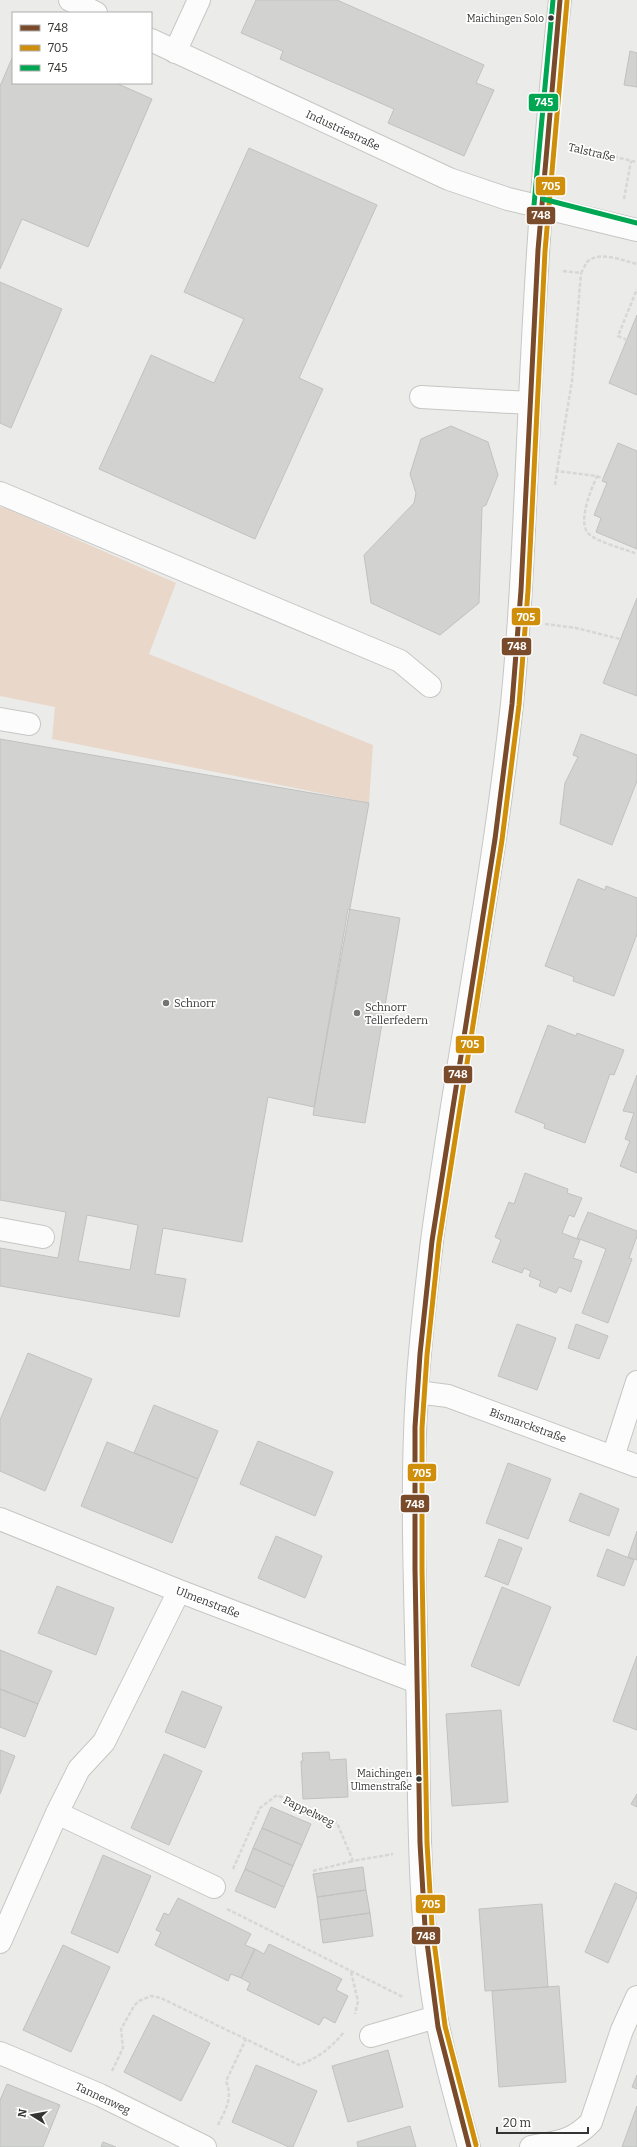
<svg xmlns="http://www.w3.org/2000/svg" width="637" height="2147" font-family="Bitter,serif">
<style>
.green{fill:#e9d7c9}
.building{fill:#d2d3d1;stroke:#c1c2c0;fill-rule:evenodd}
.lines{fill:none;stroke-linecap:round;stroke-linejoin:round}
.minor-casing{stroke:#c6c7c4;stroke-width:24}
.path{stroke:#d7d7d5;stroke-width:2.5;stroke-dasharray:4 2;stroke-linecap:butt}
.minor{stroke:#fcfcfc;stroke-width:22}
.bus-1-casing{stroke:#fff;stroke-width:8}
.bus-2-casing{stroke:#fff;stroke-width:8}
.bus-3-casing{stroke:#fff;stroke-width:8}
.bus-1{stroke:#7a4b2a;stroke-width:5}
.bus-2{stroke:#d08f0a;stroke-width:5}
.bus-3{stroke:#00a651;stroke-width:5}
.bus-dot{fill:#343533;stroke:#fff;stroke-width:1.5}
.poi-dot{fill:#747573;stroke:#fff;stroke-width:1.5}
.labels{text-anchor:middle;stroke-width:3.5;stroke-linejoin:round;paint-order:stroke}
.bus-label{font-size:10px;fill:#343533;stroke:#fff;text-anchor:end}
.street-label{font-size:11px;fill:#343533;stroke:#fff}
.poi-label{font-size:11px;fill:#343533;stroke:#fff;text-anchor:start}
.line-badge{stroke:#fff;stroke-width:1.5}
.badge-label{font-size:11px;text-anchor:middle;font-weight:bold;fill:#fff}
</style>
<rect width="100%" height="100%" fill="#ebece9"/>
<path class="green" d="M0 507 5 508 176 583 149 654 373 745 369 803 52 739 55 707 0 696Z"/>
<path class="building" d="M256 0H337L484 65 476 83 494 90 464 156 388 123 394 109 280 59 283 51 241 33Z
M630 51 637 53V87L624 85Z
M13 56V83H116L152 99 88 247 22 219 0 269V86Z
M249 148 377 205 299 378 323 389 255 539 99 469 151 355 214 383 244 319 184 292Z
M0 282 62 309 11 428 0 423Z
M637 315V395L609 383Z
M451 426 488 442 498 475 486 505 482 507 479 603 440 635 371 603 364 555 414 503 416 493 410 474 421 439Z
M618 443 637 451V549L596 532 601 518 594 515 607 483 602 481Z
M637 598V696L603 683Z
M581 734 637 755V781L612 845 560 824 565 783 578 757 573 755Z
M0 739 369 803 314 1107 268 1097 242 1242 163 1228 155 1274 186 1279 179 1317 0 1286V1248L58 1258 66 1212 0 1200ZM87 1215 138 1225 130 1270 78 1261Z
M578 879 605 890 606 886 637 898V934L614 996 573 981 574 977 545 966Z
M348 909 400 918 365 1123 313 1115Z
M548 1025 576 1036 577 1033 624 1050 614 1075 610 1074 585 1143 544 1128 545 1124 515 1112Z
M637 1075V1173L620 1166 630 1141 625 1139 634 1113 623 1111Z
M525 1173 568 1189 567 1193 582 1198 574 1217 569 1215 562 1233 580 1240 573 1258 582 1261 571 1292 559 1287 556 1293 539 1286 541 1281 529 1276 531 1271 524 1268 522 1273 492 1262 501 1240 495 1237 509 1202 514 1204Z
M588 1212 637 1231V1236L629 1258 632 1259 608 1323 582 1313 606 1249 577 1238Z
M517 1324 556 1338 537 1390 498 1376Z
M576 1324 608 1336 599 1359 568 1348Z
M28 1353 92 1379 45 1491 0 1471V1420Z
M154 1405 218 1431 198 1479 134 1453Z
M258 1441 333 1472 315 1516 240 1484Z
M107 1442 198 1479 172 1543 81 1506Z
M508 1463 551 1479 528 1539 486 1523Z
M580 1493 619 1509 609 1536 569 1521Z
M637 1531V1560L628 1557Z
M276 1536 322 1556 305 1598 258 1578Z
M499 1539 522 1548 508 1585 485 1576V1577Z
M607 1549 634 1560 624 1586 597 1576Z
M57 1586 114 1608 96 1655 38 1633Z
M502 1587 551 1607 519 1686 471 1666Z
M0 1650 52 1671 38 1704 0 1689Z
M637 1656V1730L613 1721Z
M0 1689 38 1704 25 1737 0 1727Z
M182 1691 222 1707 205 1748 165 1732Z
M501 1710 508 1802 452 1806 446 1714Z
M0 1750 15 1756 0 1794Z
M329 1752 330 1760 346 1759 348 1797 303 1799 301 1761H303L302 1753Z
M164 1754 202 1771 169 1845 131 1828Z
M637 1794V1807L631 1804Z
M271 1807 311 1824 302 1845 262 1828Z
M262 1828 302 1845 293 1866 253 1848Z
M253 1848 293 1866 284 1887 245 1869Z
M103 1855 151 1876 118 1953 71 1933Z
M363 1867 366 1890 317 1897 313 1874Z
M245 1869 284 1887 275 1908 235 1891Z
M615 1883 637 1893V1897L608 1963 585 1952Z
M366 1890 370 1913 320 1920 317 1897Z
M178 1898 251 1934 245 1945 255 1949 241 1978 231 1974 228 1981 155 1945 161 1932 156 1930 164 1913 169 1915Z
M542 1904 548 1987 485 1991 479 1909Z
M370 1913 373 1936 323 1943 320 1920Z
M269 1944 342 1979 336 1990 348 1996 335 2023 324 2017 319 2025 247 1990 250 1983 241 1978 255 1949 264 1954Z
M63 1945 110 1967 71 2052 23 2030Z
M559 1986 566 2082 499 2087 492 1991Z
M153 2015 210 2043 181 2101 124 2072Z
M388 2050 403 2107 348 2122 332 2066Z
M256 2065 317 2091 293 2147H289L232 2122Z
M637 2075V2089L632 2087Z
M7 2084 60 2105 43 2147H0V2100Z
M637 2106V2147H622Z
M410 2126 416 2147H358L357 2142Z
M103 2142 116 2147H101Z"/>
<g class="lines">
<defs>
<path id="minor" d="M70 0 96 13
M151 40 449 179 508 199 637 230
M175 52 199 0
M421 397 530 403
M0 493 400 661 430 686
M0 719 29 724
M0 1229 43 1237
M417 1392 448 1396 637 1466
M613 1457 637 1382
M0 1519 179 1591 417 1682
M57 1813 214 1887
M0 1942 57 1813 79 1769 104 1742 179 1591
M371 2036 436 2017
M0 2053 100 2095 205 2147
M469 2147C457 2102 443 2056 435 2010 416 1900 420 1786 417 1674 415 1581 411 1486 417 1392 420 1342 426 1291 432 1241 456 1061 493 884 512 704 522 603 525 502 530 400 536 267 545 133 560 0
M531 2147C557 2142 572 2142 591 2122L622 2030 637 1997"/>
</defs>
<use href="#minor" class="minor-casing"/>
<path class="path" d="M573 147 637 162
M624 199 631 161
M563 271 581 273C583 270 585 265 587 262 599 250 624 261 637 264
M627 340 618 336 637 289
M557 471 572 381 581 273
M597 476 603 479
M555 485 557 471 597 476C591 490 576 524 590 535 600 543 625 549 637 554
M545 624 576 628 620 639
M233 1869 260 1808 277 1795 337 1823 353 1861 393 1854
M313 1871 353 1861
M227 1909 403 1997
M351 1972 358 2001 355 2014
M112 2071 123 2048 121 2029 134 2006 139 2001 151 1996 161 1998 299 2065C318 2058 331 2048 344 2032
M218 2125C226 2109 233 2098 226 2081L246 2039"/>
<use href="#minor" class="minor"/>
<defs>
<path id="bus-1" d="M469 2147 438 2027 425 1927 420 1843 415 1569V1427L420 1354 432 1241 495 839 512 704 521 590 538 250 560 0"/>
<path id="bus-2" d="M476 2145 445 2026 432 1926 427 1843 422 1569V1428L427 1355 439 1242 502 840 519 705 528 591 545 251 567 1"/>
<path id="bus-3" d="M543 199 637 223
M534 205 553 0"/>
</defs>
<use href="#bus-1" class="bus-1-casing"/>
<use href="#bus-2" class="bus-2-casing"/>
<use href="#bus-3" class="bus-3-casing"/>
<use href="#bus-1" class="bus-1"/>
<use href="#bus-2" class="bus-2"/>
<use href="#bus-3" class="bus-3"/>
</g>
<g class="bus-dot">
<circle cx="551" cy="18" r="3.5"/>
<circle cx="419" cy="1779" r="3.5"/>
</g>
<g class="poi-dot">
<circle cx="166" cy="1003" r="4"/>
<circle cx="357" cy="1013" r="4"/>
</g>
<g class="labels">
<g class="bus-label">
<text x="544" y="22">Maichingen Solo</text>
<text x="412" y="1777">Maichingen<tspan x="412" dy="13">Ulmenstraße</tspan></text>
</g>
<g class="street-label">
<text transform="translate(343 130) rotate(25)" y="4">Industriestraße</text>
<text transform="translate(592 152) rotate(13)" y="4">Talstraße</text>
<text transform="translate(528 1425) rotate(20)" y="4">Bismarckstraße</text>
<text transform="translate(208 1602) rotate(21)" y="4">Ulmenstraße</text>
<text transform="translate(309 1811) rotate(26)" y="4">Pappelweg</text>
<text transform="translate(103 2098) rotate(25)" y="4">Tannenweg</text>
</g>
<g class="poi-label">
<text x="174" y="1007">Schnorr</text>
<text x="365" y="1011">Schnorr<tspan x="365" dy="13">Tellerfedern</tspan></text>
</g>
</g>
<g class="line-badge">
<rect x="528" y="93" width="31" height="19" rx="4" fill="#00a651"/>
<rect x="535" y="176" width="31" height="20" rx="4" fill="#d08f0a"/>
<rect x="526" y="206" width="30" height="19" rx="4" fill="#7a4b2a"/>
<rect x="511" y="607" width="30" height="19" rx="4" fill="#d08f0a"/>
<rect x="501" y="637" width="31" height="19" rx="4" fill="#7a4b2a"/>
<rect x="455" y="1035" width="30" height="19" rx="4" fill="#d08f0a"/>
<rect x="443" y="1065" width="30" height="19" rx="4" fill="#7a4b2a"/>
<rect x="407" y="1463" width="30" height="19" rx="4" fill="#d08f0a"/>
<rect x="400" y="1494" width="30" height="19" rx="4" fill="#7a4b2a"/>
<rect x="415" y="1894" width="31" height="20" rx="4" fill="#d08f0a"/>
<rect x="411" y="1926" width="30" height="19" rx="4" fill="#7a4b2a"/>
</g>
<g class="badge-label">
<text x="544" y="106">745</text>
<text x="551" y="190">705</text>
<text x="541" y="219">748</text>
<text x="526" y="621">705</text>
<text x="517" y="650">748</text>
<text x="470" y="1048">705</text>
<text x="458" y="1078">748</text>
<text x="422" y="1477">705</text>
<text x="415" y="1508">748</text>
<text x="431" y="1908">705</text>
<text x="426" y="1940">748</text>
</g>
<rect x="12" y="12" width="140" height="72" fill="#ffffff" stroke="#aeaead"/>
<rect x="20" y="25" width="20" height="6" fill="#7a4b2a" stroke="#aeaead"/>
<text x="48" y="32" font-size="12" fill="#343533">748</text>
<rect x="20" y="45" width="20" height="6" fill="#d08f0a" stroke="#aeaead"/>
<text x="48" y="52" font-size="12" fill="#343533">705</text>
<rect x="20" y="65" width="20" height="6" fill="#00a651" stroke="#aeaead"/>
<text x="48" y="72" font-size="12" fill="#343533">745</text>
<g transform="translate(32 2115) rotate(281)" stroke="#ffffff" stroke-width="3" paint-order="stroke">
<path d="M0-3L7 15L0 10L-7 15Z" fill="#343533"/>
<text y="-6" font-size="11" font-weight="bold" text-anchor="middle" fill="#343533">N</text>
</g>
<path d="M497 2127v6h91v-6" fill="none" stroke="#343533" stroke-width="2"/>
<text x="503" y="2127" font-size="12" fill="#343533" stroke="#ffffff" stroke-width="3" paint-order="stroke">20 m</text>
</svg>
